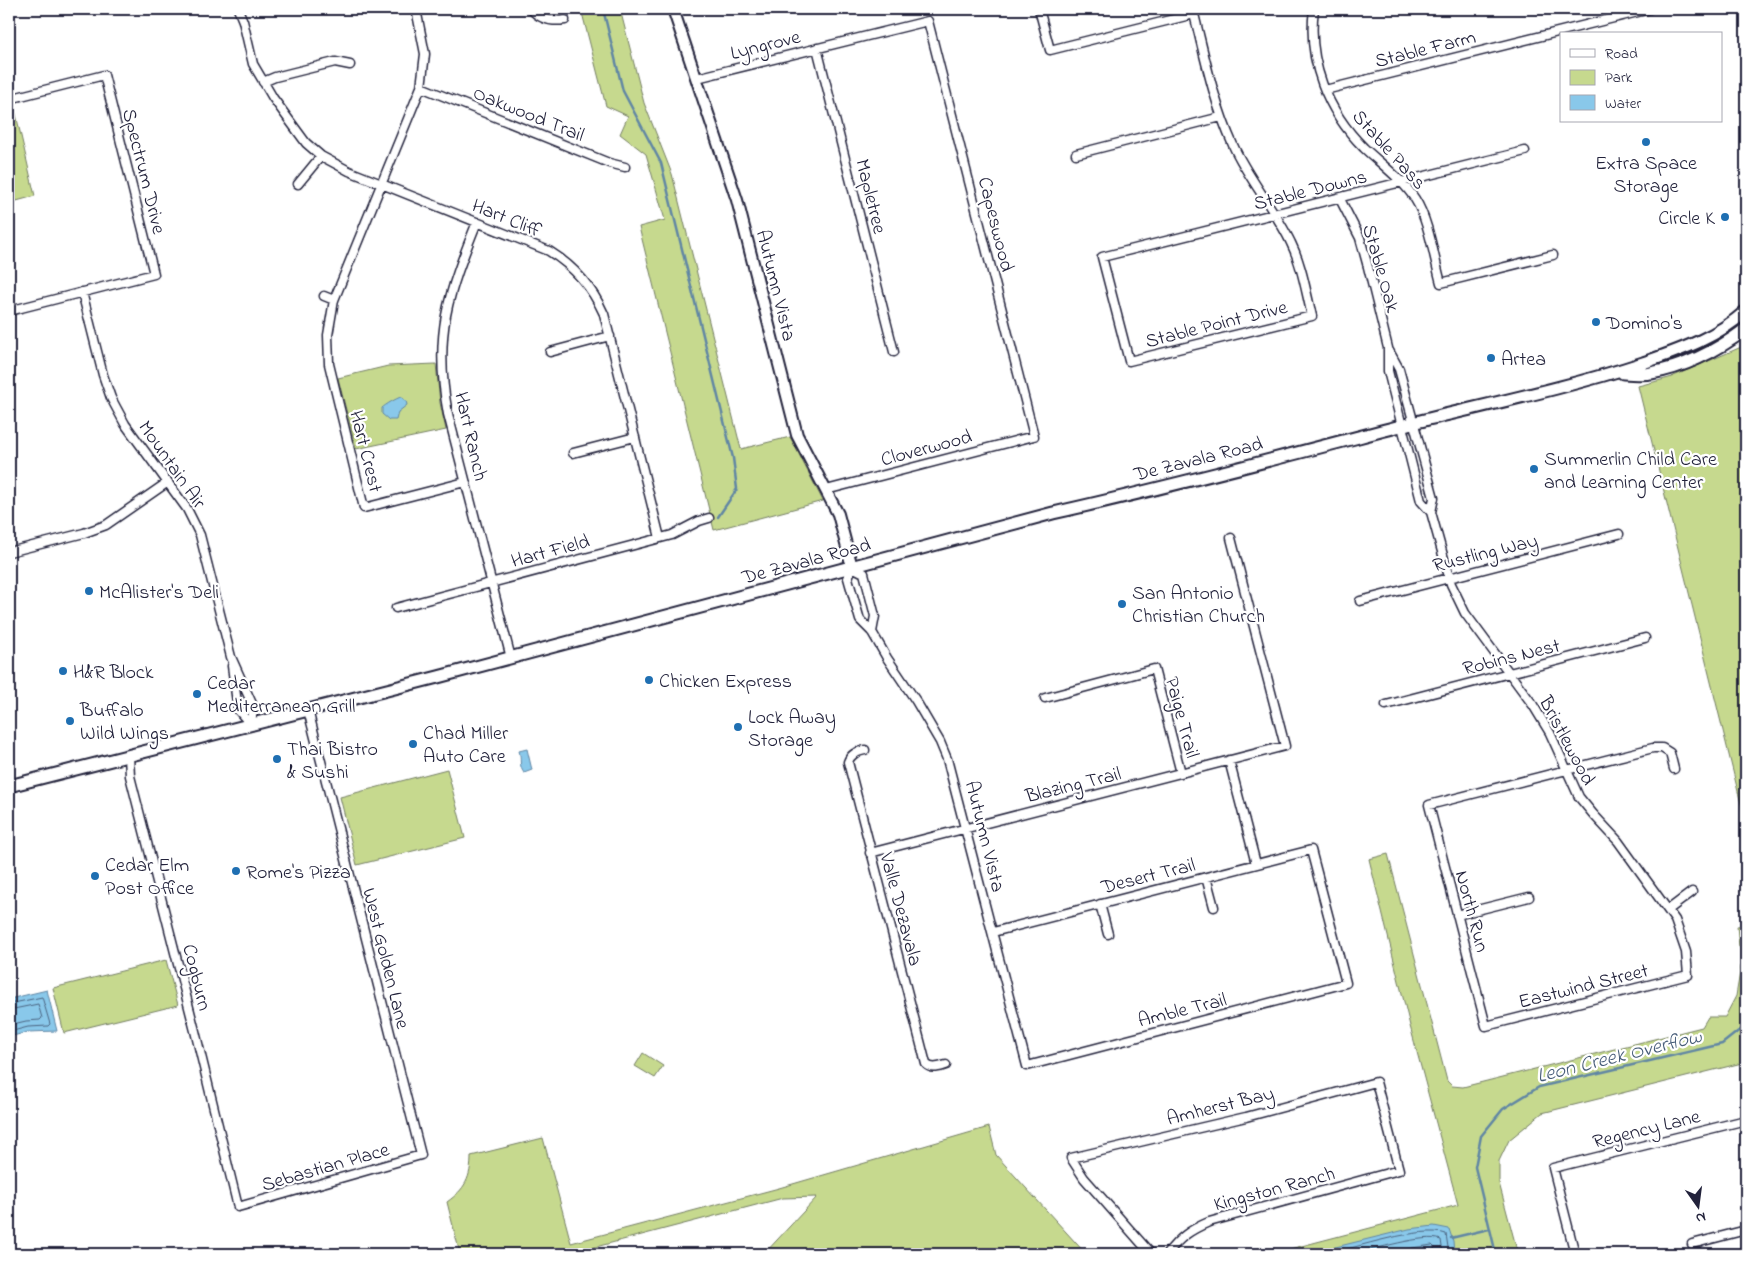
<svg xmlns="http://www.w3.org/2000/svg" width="1755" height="1263" font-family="'Indie Flower',sans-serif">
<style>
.green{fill:#c6d98e;stroke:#747e64}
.water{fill:#89c8ea;stroke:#6086a4}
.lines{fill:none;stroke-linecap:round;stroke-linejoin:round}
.shore{stroke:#4b6481;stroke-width:1}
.stream{stroke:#6086a4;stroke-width:2.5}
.minor-casing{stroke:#22223b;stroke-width:11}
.tertiary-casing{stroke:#22223b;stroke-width:14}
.secondary-casing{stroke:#22223b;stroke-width:15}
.minor{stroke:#fff;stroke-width:8}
.tertiary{stroke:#fff;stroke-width:10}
.secondary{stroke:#fff;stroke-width:11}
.poi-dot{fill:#1f6fb2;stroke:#fff;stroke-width:2}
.labels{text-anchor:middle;stroke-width:4.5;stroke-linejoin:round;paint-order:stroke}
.street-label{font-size:20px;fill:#22223b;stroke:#fff}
.poi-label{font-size:20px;fill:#22223b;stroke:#fff;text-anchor:start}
.water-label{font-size:21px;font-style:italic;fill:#465c78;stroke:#fff}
</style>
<rect width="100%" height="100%" fill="#fff"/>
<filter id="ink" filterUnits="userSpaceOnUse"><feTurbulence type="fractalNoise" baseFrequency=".02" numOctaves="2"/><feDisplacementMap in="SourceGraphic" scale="10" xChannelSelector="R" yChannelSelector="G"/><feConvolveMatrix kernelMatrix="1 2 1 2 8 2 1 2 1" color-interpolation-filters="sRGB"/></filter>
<g filter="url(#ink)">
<path class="green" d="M581 9H620L644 103 672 174 741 449 790 437 823 501 714 530 639 227 665 220 646 154 620 134 628 116 606 106Z
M14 106 35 196 9 203V107Z
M1746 345V824L1638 386 1669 378Z
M436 364 440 403 446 430 356 449 338 378 388 366Z
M447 769 465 838 357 865 340 797Z
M1388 854 1447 1081 1452 1086 1463 1087 1702 1027 1708 1017H1725L1736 996 1744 948 1739 947 1737 926 1746 925V1062L1542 1113 1509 1140 1499 1161V1183L1518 1254H1271L1458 1205 1410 1026 1369 859Z
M166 960 178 1005 64 1033 53 988Z
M643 1053 663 1066 655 1078 635 1066Z
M989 1127 996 1155 1086 1254H764L817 1197 783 1198 569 1254H460L447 1202C465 1189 471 1178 471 1156L543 1138 571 1243 779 1188Z"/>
<path class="water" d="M401 397 406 401 407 405 398 412 396 420H389L382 414V408C385 405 397 398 401 397Z
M527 749 532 770 524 773C518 765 522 759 519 751Z
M47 990 57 1031 28 1032 9 1037V999Z
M1434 1226 1449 1229 1453 1241 1454 1254H1307L1409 1229Z"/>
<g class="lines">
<path class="shore" d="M9 1004 42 997 50 1024 48 1026 28 1027 9 1032
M9 1010 38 1004 42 1018 40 1020 26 1021 9 1025
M1328 1254C1354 1248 1423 1225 1446 1234L1449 1254
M1354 1254C1373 1250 1425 1233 1441 1240L1443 1254
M1385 1254 1412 1248 1432 1245 1434 1247 1435 1254"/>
<path class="stream" d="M603 9 623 91 661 163 733 458 737 489 718 517
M1451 1238 1489 1229
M1496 1254 1475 1167 1481 1136 1503 1109 1539 1087 1722 1044 1746 1025"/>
<defs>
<path id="minor" d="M238 9 243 21 253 64 273 98 306 143 321 156 349 171 549 251C575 267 592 287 604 314L660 538
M416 9 425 54 421 87 334 300 328 335 329 364 364 508 465 482
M531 9C540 19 552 22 565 20
M1039 9 1050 50 1194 14C1205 58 1214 103 1233 145 1248 179 1275 209 1291 243 1302 265 1306 292 1312 316L1129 361 1102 257 1525 151
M1314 9C1307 61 1327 111 1364 148 1381 164 1402 179 1415 199 1429 221 1434 258 1441 283L1553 255
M817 48 894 352
M697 78 928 21 1034 436 826 490
M263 82 275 77 335 62 350 65
M421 87 609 163 625 167
M1325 90 1650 9
M9 99 104 75 154 274 9 311
M1076 154 1221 117
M298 184 321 156
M1340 199 1360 238 1368 267 1388 348V371L1421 501 1431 512 1451 584 1465 613 1533 705 1550 733 1579 797 1593 814 1618 841 1675 920 1686 952 1688 975 1486 1026 1429 805 1653 748H1662L1670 753 1674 769
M477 222C448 294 433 335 448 414L511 658
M82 292 103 375 111 398 125 424 187 509 200 535 231 657 253 706 251 725
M324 296 334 300
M1388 349 1399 369 1418 439 1434 498 1431 512
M550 352 610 336
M573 453 635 437
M9 552 84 533 106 525 168 482
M1360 601 1619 534
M396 608 672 535 699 521 709 518
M872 632 875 616 864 573 852 567 848 578 860 620 872 632 887 658 916 701 940 742 947 759 1027 1066 1346 983 1311 850 993 932
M232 666 238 710 251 725
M1045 698 1154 669 1181 773
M1386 705 1645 638
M865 750C856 752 851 754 848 762L926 1064C932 1070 939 1067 946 1065
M129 756 130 776 195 1031 238 1207 421 1155 308 710
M1229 760 1256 864
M870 853 1285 746 1231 538
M1206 877 1214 907
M1100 904 1108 934
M1668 910 1692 892
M1457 915 1529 897
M1692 1244 1746 1230
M1151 1254 1084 1178 1071 1158 1246 1117 1376 1082 1399 1170 1209 1222C1190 1230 1180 1237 1167 1254
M1575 1254 1553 1168 1746 1120"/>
<path id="tertiary" d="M673 9 737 200 797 435 838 514 852 567"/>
<path id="secondary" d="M1623 373C1632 373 1642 375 1651 373 1686 367 1718 350 1746 329
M9 786 438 677 1053 513C1174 486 1293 454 1412 423 1489 404 1567 388 1643 363 1680 350 1716 338 1746 311"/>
</defs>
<use href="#minor" class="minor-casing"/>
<use href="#tertiary" class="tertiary-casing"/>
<use href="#secondary" class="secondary-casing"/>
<use href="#minor" class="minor"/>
<use href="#tertiary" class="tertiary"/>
<use href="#secondary" class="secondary"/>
</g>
</g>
<g class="poi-dot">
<circle cx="1646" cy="142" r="5"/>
<circle cx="1725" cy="217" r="5"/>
<circle cx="1596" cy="322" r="5"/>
<circle cx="1491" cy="358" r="5"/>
<circle cx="1534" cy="469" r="5"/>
<circle cx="89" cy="591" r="5"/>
<circle cx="1122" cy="604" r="5"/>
<circle cx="63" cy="671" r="5"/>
<circle cx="649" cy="680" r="5"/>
<circle cx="197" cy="694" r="5"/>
<circle cx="70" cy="721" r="5"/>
<circle cx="738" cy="727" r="5"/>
<circle cx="413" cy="744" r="5"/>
<circle cx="277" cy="759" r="5"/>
<circle cx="236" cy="871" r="5"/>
<circle cx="95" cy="876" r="5"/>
</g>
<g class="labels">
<g class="street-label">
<text transform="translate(765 44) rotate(-14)" y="7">Lyngrove</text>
<text transform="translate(1425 48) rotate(-14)" y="7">Stable Farm</text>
<text transform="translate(529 113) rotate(22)" y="7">Oakwood Trail</text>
<text transform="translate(1390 149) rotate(48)" y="7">Stable Pass</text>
<text transform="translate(145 171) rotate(76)" y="7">Spectrum Drive</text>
<text transform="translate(1310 189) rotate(-14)" y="7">Stable Downs</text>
<text transform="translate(872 196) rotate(76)" y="7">Mapletree</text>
<text transform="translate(507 217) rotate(22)" y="7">Hart Cliff</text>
<text transform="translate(997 224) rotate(76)" y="7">Capeswood</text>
<text transform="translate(1382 268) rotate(74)" y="7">Stable Oak</text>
<text transform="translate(777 285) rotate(76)" y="7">Autumn Vista</text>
<text transform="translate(1216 323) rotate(-14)" y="7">Stable Point Drive</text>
<text transform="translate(472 436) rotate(77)" y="7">Hart Ranch</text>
<text transform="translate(926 447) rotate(-15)" y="7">Cloverwood</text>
<text transform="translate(367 451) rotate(76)" y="7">Hart Crest</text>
<text transform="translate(1198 458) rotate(-14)" y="7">De Zavala Road</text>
<text transform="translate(173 464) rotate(55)" y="7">Mountain Air</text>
<text transform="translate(550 550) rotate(-15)" y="7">Hart Field</text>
<text transform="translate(1485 552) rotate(-14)" y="7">Rustling Way</text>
<text transform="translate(806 560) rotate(-15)" y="7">De Zavala Road</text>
<text transform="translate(1511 656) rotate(-14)" y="7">Robins Nest</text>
<text transform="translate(1183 717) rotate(75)" y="7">Paige Trail</text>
<text transform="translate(1568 740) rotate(62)" y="7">Bristlewood</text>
<text transform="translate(1073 784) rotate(-14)" y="7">Blazing Trail</text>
<text transform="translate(986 836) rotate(76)" y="7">Autumn Vista</text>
<text transform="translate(1148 875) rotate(-14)" y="7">Desert Trail</text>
<text transform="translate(902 909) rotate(75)" y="7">Valle Dezavala</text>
<text transform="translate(1473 911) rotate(75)" y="7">North Run</text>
<text transform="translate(387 958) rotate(76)" y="7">West Golden Lane</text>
<text transform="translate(198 977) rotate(76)" y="7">Cogburn</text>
<text transform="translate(1583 985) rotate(-14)" y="7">Eastwind Street</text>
<text transform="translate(1182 1009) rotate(-14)" y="7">Amble Trail</text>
<text transform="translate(1220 1105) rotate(-14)" y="7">Amherst Bay</text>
<text transform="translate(1646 1128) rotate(-14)" y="7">Regency Lane</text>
<text transform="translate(325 1166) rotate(-16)" y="7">Sebastian Place</text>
<text transform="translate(1274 1188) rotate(-15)" y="7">Kingston Ranch</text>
</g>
<g class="poi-label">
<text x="1646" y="169" text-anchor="middle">Extra Space<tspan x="1646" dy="23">Storage</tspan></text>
<text x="1715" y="224" text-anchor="end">Circle K</text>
<text x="1606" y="329">Domino's</text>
<text x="1501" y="365">Artea</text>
<text x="1544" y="465">Summerlin Child Care<tspan x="1544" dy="23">and Learning Center</tspan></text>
<text x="99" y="598">McAlister's Deli</text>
<text x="1132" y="599">San Antonio<tspan x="1132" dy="23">Christian Church</tspan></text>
<text x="73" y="678">H&amp;R Block</text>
<text x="659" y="687">Chicken Express</text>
<text x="207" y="689">Cedar<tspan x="207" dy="23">Mediterranean Grill</tspan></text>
<text x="80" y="716">Buffalo<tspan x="80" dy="23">Wild Wings</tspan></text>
<text x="748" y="723">Lock Away<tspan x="748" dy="23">Storage</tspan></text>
<text x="423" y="739">Chad Miller<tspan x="423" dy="23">Auto Care</tspan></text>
<text x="287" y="755">Thai Bistro<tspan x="287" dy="23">&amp; Sushi</tspan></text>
<text x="105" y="871">Cedar Elm<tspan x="105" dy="23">Post Office</tspan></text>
<text x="246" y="878">Rome's Pizza</text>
</g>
<g class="water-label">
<text transform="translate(1619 1055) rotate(-14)" y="7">Leon Creek Overflow</text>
</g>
</g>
<rect width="1755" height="1263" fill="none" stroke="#fff" stroke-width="30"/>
<rect x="15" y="15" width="1725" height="1233" fill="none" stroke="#22223b" stroke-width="2" filter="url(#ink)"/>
<rect x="1560" y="32" width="162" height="90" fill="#ffffff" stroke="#a7a7b1"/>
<rect x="1570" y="49" width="25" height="8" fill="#ffffff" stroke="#a7a7b1"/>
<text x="1605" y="58" font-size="15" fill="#22223b">Road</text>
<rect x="1570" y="70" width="25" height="15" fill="#c6d98e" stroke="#a7a7b1"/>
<text x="1605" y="82" font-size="15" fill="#22223b">Park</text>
<rect x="1570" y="95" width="25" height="15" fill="#89c8ea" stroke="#a7a7b1"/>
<text x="1605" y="108" font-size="15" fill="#22223b">Water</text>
<g transform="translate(1698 1206) rotate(166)" stroke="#ffffff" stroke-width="4" paint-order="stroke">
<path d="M0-4L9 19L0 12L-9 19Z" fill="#22223b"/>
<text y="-8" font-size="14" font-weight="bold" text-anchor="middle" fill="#22223b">N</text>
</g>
</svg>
